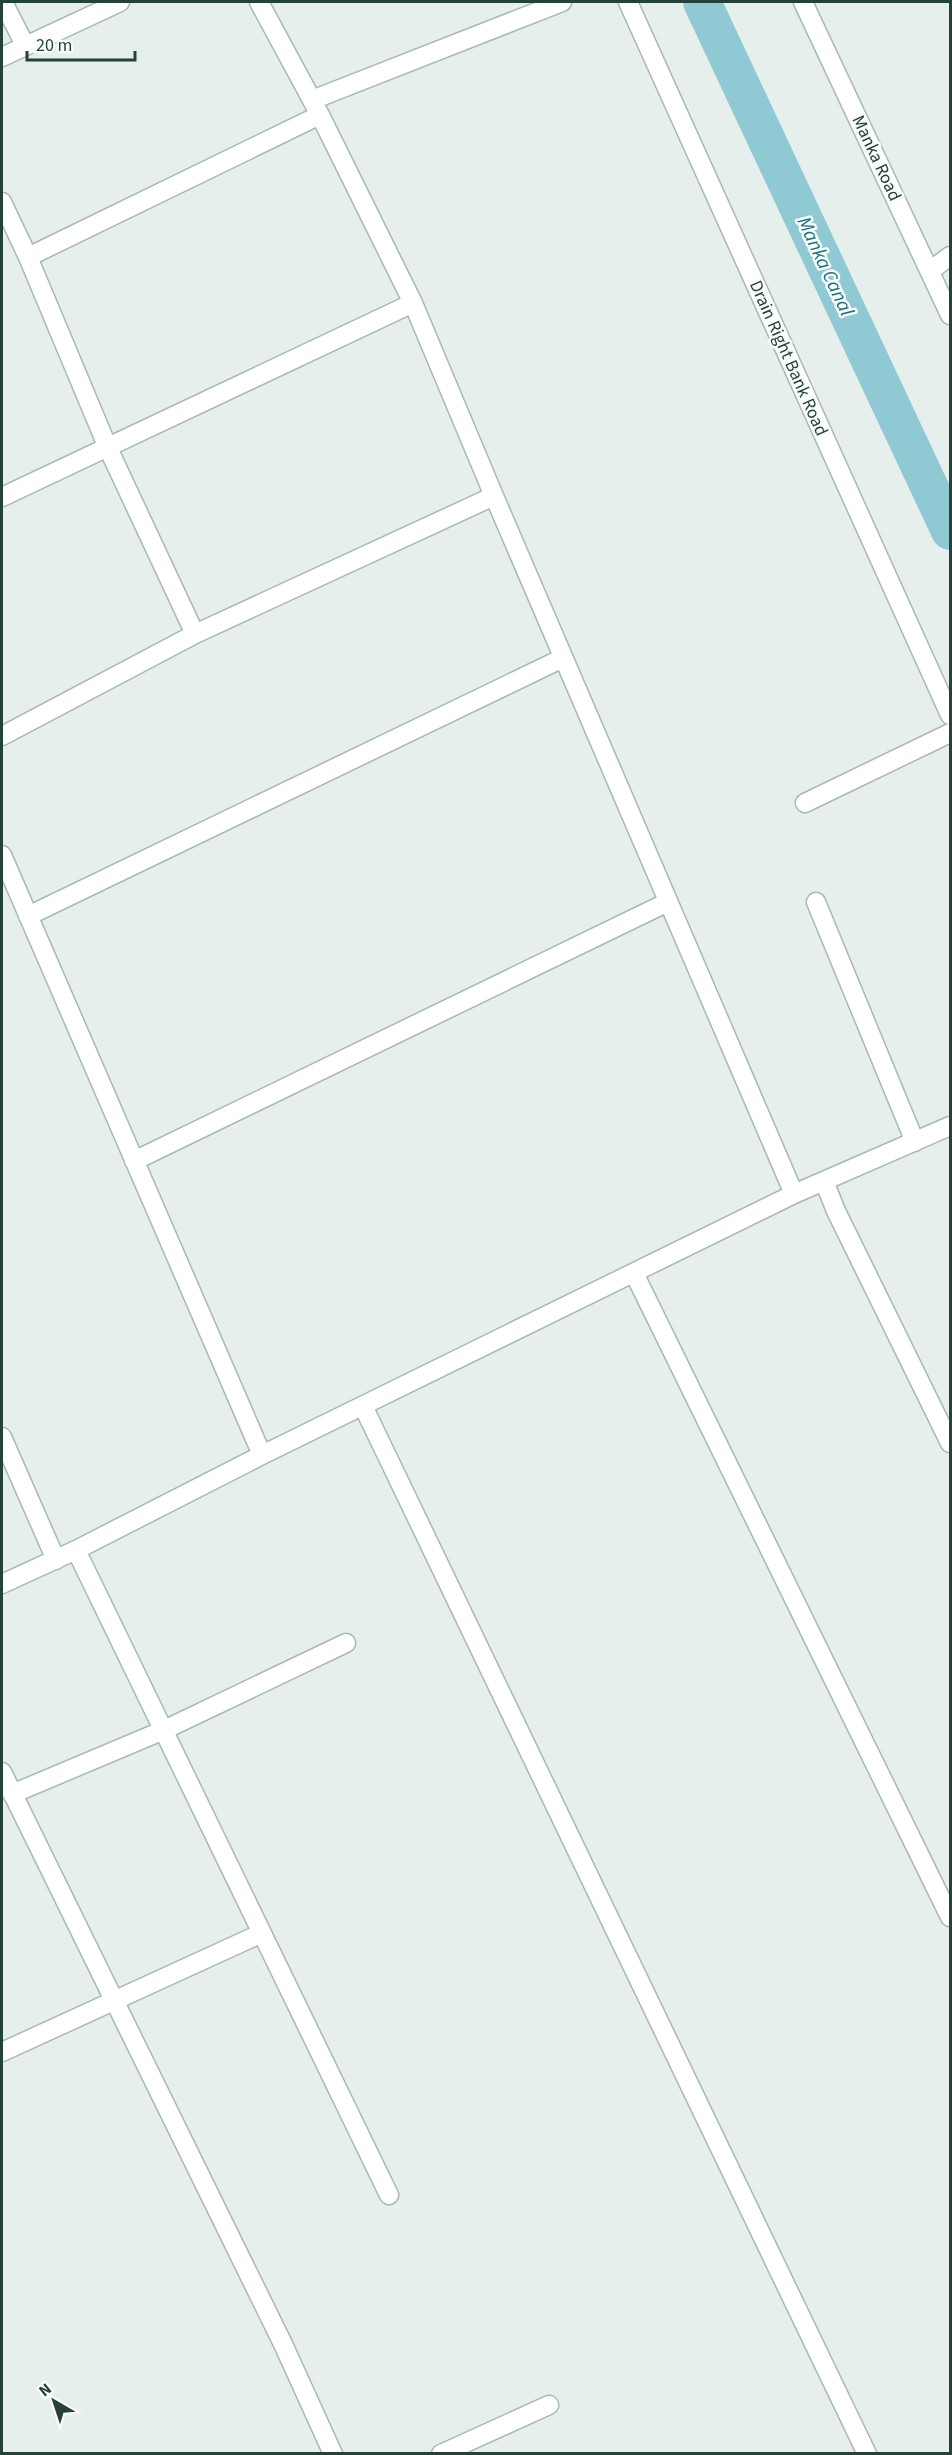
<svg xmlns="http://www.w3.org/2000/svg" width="952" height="2455" font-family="'Source Sans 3',sans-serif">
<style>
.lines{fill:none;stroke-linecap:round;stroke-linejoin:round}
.canal{stroke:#8ec9d4;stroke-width:38}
.minor-casing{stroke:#a8b8b2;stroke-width:21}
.tertiary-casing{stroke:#a8b8b2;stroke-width:21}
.secondary-casing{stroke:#a4bbb3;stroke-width:21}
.minor{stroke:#fff;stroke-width:18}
.tertiary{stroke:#fff;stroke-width:18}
.secondary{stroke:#fff;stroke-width:18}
.labels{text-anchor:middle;stroke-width:5;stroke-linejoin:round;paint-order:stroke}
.street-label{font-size:18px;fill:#24423a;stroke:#f7fbf9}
.water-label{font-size:20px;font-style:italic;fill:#1c6f80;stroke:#f7fbf9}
</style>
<rect width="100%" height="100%" fill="#e6efeb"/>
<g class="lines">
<path class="canal" d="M702 2 950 531"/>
<defs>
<path id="minor" d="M3 2 25 45
M259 2 320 115 413 303 494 496 794 1194
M2 57 120 2
M312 100 562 2
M2 202 28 257 108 448 195 634
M28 257 320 115
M930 271 950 256
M2 497 413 303
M2 736 195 634 494 496
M805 803 950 733
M2 855 262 1455
M816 902 915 1142
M28 916 563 658
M134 1161 668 902
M824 1181 836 1211 950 1443
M634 1273 950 1917
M363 1406 867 2454
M2 1437 56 1560
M76 1550 389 2195
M2 1584 76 1550 262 1455 794 1194 950 1126
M2 1772 283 2344 333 2454
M12 1794 164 1730 346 1643
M2 2052 262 1933
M441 2454 549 2405"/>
<path id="tertiary" d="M628 2 950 715"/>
<path id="secondary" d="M803 2 950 315"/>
</defs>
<use href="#minor" class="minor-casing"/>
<use href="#tertiary" class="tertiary-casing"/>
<use href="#secondary" class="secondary-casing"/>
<use href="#minor" class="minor"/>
<use href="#tertiary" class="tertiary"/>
<use href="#secondary" class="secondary"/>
</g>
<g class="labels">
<g class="street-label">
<text transform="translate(877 158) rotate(65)" y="6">Manka Road</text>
<text transform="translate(789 358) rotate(66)" y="6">Drain Right Bank Road</text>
</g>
<g class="water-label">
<text transform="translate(826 266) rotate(65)" y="7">Manka Canal</text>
</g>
</g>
<rect width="952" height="2455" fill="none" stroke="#24423a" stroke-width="6"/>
<g transform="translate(54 2401) rotate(321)" stroke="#f7fbf9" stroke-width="4.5" paint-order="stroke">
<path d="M0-4.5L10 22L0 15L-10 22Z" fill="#24423a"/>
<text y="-9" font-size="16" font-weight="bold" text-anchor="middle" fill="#24423a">N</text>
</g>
<path d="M27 51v9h108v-9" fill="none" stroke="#24423a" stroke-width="3"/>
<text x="36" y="51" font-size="18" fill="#24423a" stroke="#f7fbf9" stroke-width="4.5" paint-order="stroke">20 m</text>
</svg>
